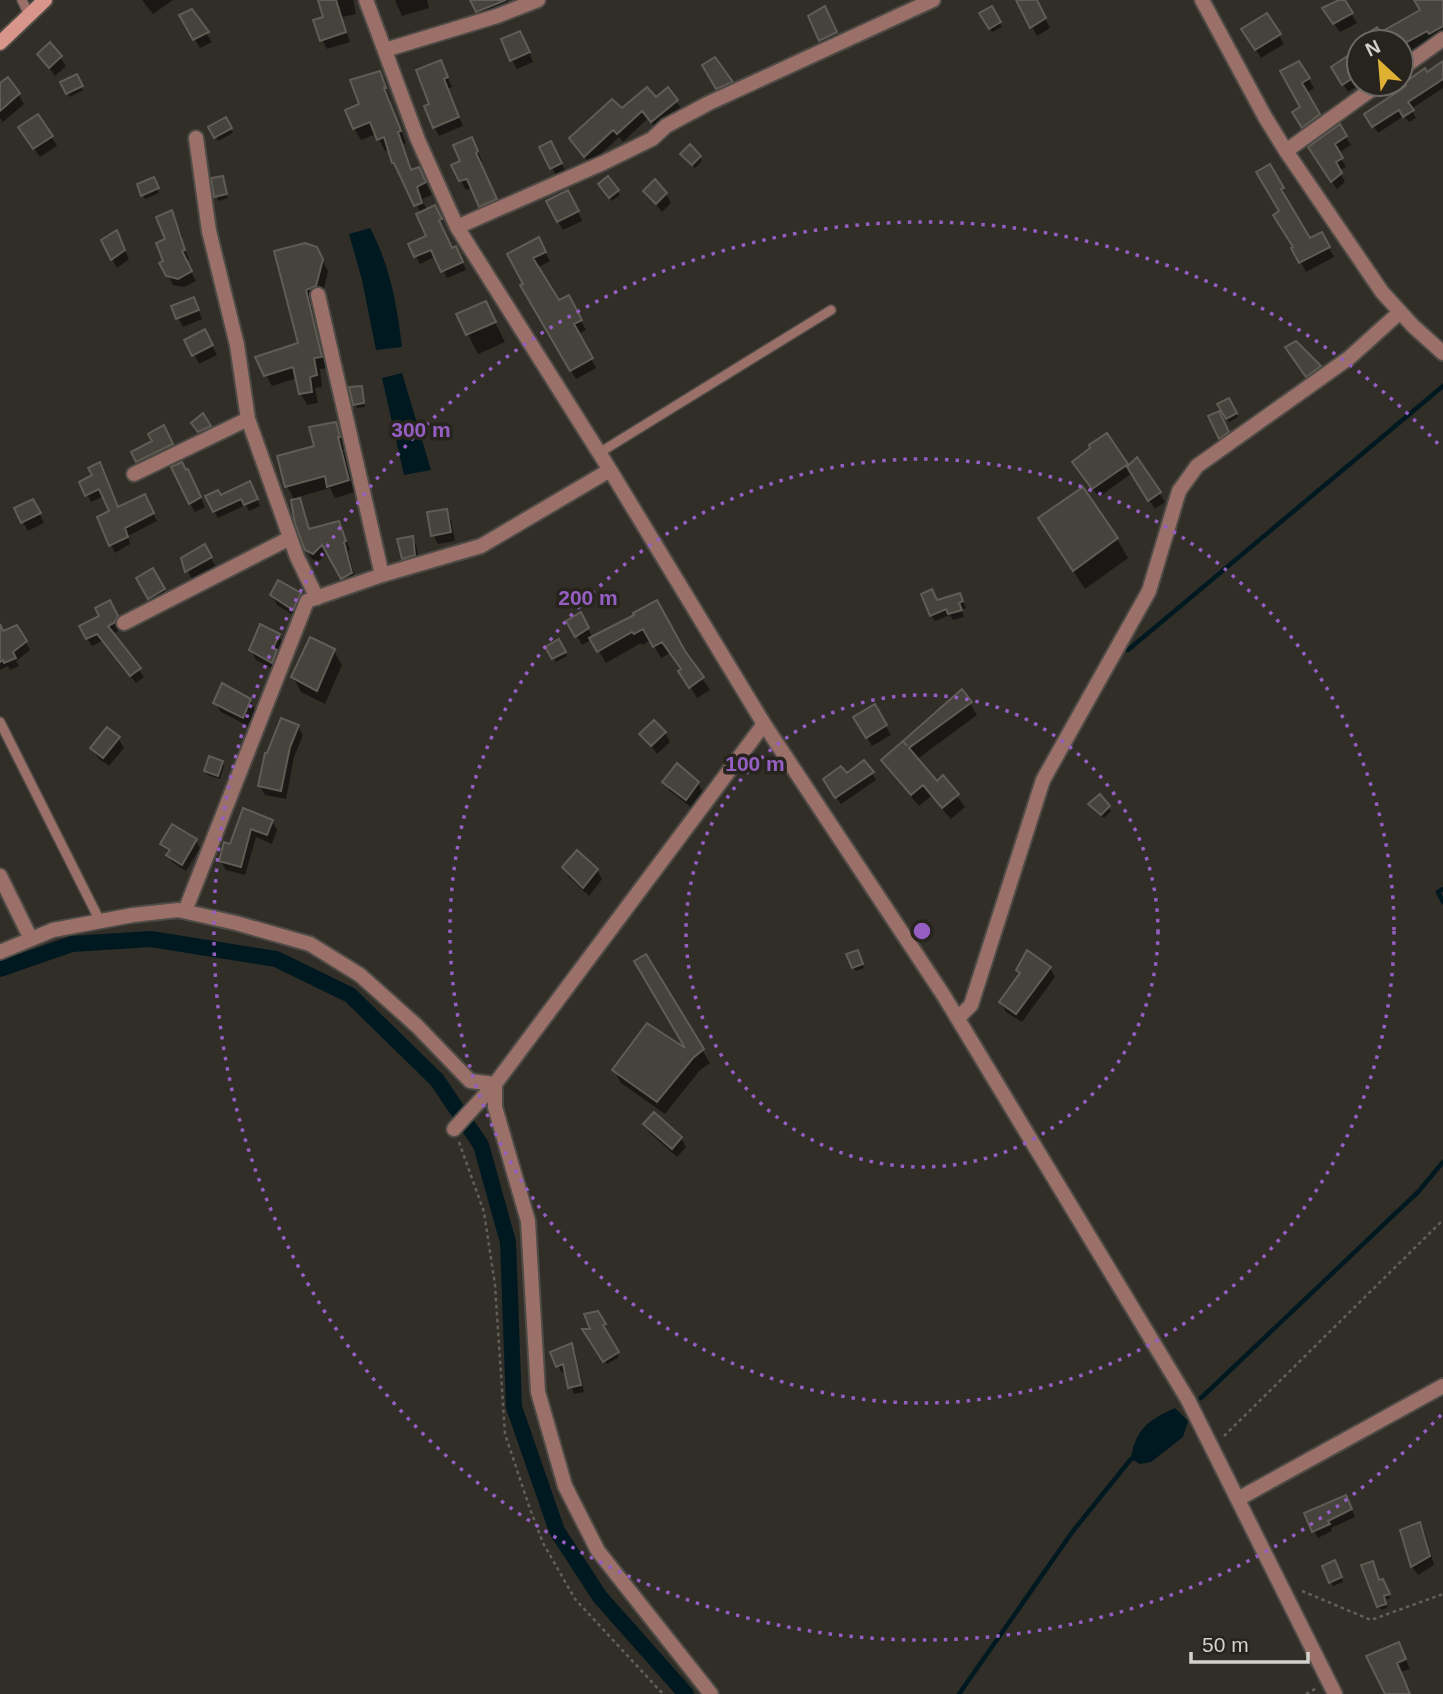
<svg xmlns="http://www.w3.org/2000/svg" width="1443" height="1694" font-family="Helvetica,sans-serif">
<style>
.water{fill:#001921}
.shadow{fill:#0007}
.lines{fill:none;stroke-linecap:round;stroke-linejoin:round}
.stream{stroke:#001921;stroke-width:4.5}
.canal{stroke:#001921;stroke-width:16}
.building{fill:#46423c;stroke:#605c55;stroke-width:2}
.lane-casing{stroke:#4e4b46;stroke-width:12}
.street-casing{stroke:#4e4b46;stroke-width:18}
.secondary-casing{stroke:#4e4b46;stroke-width:18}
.path{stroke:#63605b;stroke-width:2.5;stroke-dasharray:3.5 3.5;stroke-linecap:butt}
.lane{stroke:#9a7069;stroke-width:9}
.street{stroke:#9a7069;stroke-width:14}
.secondary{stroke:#d89589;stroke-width:14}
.ring{fill:none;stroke:#955ec3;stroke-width:3.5;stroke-dasharray:3.5 7}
.centre{fill:#955ec3;stroke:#27241e;stroke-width:3.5}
.ring-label{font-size:21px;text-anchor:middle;font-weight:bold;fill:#955ec3;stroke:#27241e;stroke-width:7;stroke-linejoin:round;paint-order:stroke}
</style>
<rect width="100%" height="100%" fill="#312e28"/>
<path class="water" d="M370 228C390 265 397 305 402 347L376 350 362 280 349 234Z
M402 373 431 470 404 475 382 378Z
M1175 1408 1188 1421 1183 1437 1151 1462 1140 1464 1131 1459C1135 1430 1148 1420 1175 1408Z"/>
<path class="shadow" d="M142 0H173L153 14Z
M320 0H353L356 14 342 17 350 42 327 49 322 40 325 18Z
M395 0H427L429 8 402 16Z
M472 0H507L511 9 483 21Z
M1018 0H1036L1050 28 1037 36Z
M1343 0 1357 23 1340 32 1329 17Z
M1416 0H1439L1443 6V35L1433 38 1401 56V42H1375L1381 34 1422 10Z
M991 9 1002 27 992 32 982 14Z
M191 11 212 42 200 48 181 16Z
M1267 15 1284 44 1261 58 1244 30Z
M837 34 841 42 826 49 821 41Z
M525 42 533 62 517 69 512 60Z
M50 44 66 66 55 76 39 54Z
M1359 53 1360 84 1348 92 1333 68Z
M440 62 452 87 447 89 463 126 439 136 434 127 432 104Z
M1299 63 1314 88 1306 93 1324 124 1308 136 1295 112 1302 108Z
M1443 63V88L1411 109 1416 118 1409 122 1404 116 1378 133 1366 114Z
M704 66 731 82 736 91 723 97Z
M379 73 391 100H389L406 143 403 144 413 172 419 169 432 195 422 199 427 211 439 215 452 249 459 255 466 270 447 278 436 256 420 264 410 245 428 237 421 214 390 149 385 151 376 134 361 140 354 128 362 105Z
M76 77 83 90 70 97 63 83Z
M0 86 18 94 24 104 3 122 0 118Z
M668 90 682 110 657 129 648 118 623 142 619 137 590 164 571 139 622 110 656 100Z
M38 116 57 146 40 157 26 136Z
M225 120 233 133 218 141 211 128Z
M1339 127 1351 145 1338 153 1346 167 1339 171 1345 182 1337 189 1315 156Z
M472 139 482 161 479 162 501 209 486 215 472 188 466 190 453 166 462 162Z
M555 152 566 172 557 177 552 168Z
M700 157 702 161 695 168 685 158Z
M1270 166 1287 197 1285 199 1310 240 1321 234 1334 257 1306 272 1294 249Z
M222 178 228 198 218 201 213 180Z
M608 178 620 195 612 201 602 188Z
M155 183 159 193 145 199 143 195Z
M645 191 666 194 671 203 662 212Z
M573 201 582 221 563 230 558 221Z
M172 213 183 237 180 238 189 259 185 261 196 281 184 287 173 285 162 264 166 262Z
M116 232 129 259 117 268 103 241Z
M538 240 550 261 537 268 558 303 568 297 586 330 578 334 596 368 576 379 523 286Z
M305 245 316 249 328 271 322 297 312 302 327 368 320 369 322 387 315 388 318 403 307 405 301 394 297 378 272 386 266 375 300 345Z
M485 303 505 342 478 354 458 315Z
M198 308 202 319 183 327 178 318Z
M204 331 217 355 199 364 187 340Z
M1295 343 1319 367 1324 376 1312 385 1292 357Z
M362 388 365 407 357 408 355 404Z
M1228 400 1238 417 1229 422 1219 405Z
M203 416 211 431 201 436 195 428Z
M335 424 343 436 345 449H343L355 492 335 498 330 488 298 497 304 508 310 530 339 523 343 531 350 550 348 551 356 582 348 587 328 552 319 561 312 559 306 549 295 501 287 486Z
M167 435 176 453 142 469 133 453Z
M1106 435 1128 468 1137 459 1165 502 1155 509 1132 473 1099 497 1079 472Z
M94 476 118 509 148 504 157 521 128 536 130 544 115 553 99 518 112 512 104 496 91 502 81 483Z
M192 480 205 507 195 512 190 503Z
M253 490 260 506 249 511 246 505 218 518 207 497H221Z
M38 510 44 523 28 531 23 522Z
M446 511 451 520 455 541 438 544 433 535Z
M412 538 417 547 419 564 409 568 404 558Z
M1052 538 1117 539 1128 558 1085 589Z
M204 546 216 567 192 580 183 559Z
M153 571 168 597 155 607 139 579Z
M272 595H300L305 604 298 618 277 605Z
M960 595 966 608 962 610 964 617 953 620 950 615 935 621 931 615 937 602Z
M114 610 121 625 118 631 112 634 144 677 136 683 102 641 92 646 87 638Z
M580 614 593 638 637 616 685 654 710 690 697 698 670 653 661 658 651 640 642 645 641 643 606 663 592 639 582 645 569 621Z
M17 627 30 650 16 661 19 666 10 670 8 666 0 670V635Z
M279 636 284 645 277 671 256 660 251 650Z
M559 641 567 656 556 662 548 647Z
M334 651 342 665 325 704 301 692 293 677Z
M250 700 255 710 248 726 221 712 215 703Z
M970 703 977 715 916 760 936 783 943 777 965 807 951 819 931 796 919 806 890 772 883 760Z
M874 706 891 735 872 746 855 717Z
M298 726 303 735 294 757 286 799 265 795 260 786Z
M665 733 670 742 657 754 642 734Z
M118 738 124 748 109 766 98 758 92 749Z
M222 762 224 766 220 779 208 775 206 771Z
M872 773 876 780 841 804 829 787 846 776Z
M664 782 698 783 703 792 692 808 670 791Z
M1108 807 1111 811 1104 818 1093 808Z
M244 811 272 821 277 830 272 844 256 837 245 875 226 870 220 860 231 846Z
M173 826 196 841 200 848 186 871 172 862 168 855 170 853 162 844Z
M564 867 597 870 602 879 589 896 569 877Z
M646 956 710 1063 700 1070 665 1114 621 1083 614 1070 690 1054Z
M859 956 864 968 856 971 853 967Z
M1050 968 1055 977 1022 1022 1006 1012 1001 1002 1021 975 1018 970Z
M645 1125 681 1138 686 1147 677 1157 651 1134Z
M598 1313 606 1328 603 1329 619 1357 607 1364 585 1331H593Z
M571 1345 575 1351 584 1392 574 1394 566 1371 562 1373 558 1366Z
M1349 1504 1355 1517 1331 1528 1332 1531 1318 1538 1314 1531Z
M1420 1524 1425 1533 1434 1565 1418 1575 1412 1567 1402 1531Z
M1337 1566 1343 1582 1333 1586 1331 1582Z
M1385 1585 1390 1598 1385 1600 1387 1608 1381 1610 1379 1606Z
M1403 1653 1410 1669 1401 1672 1402 1694H1387L1381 1681Z"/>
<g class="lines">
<path class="stream" d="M1128 650 1443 386
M1443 889 1438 892 1443 902
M1201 1398 1419 1191 1443 1162
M959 1694 1073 1531 1131 1459"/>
<path class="canal" d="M0 969 72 944 151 939 276 959 350 995 437 1080 481 1145 508 1242 514 1407 557 1531 600 1597 686 1694"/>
</g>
<path class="building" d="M318 0H336L346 32 320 41 313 20 323 17Z
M470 0H506L476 12Z
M1016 0H1037L1046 18 1030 28Z
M1339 0H1345L1353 13 1333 24 1322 8Z
M1414 0H1443V26L1429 34 1427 31 1407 42H1364L1371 38 1368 33 1377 27 1381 32 1420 10Z
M825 6 837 32 819 41 808 16Z
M992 6 1001 22 989 29 979 13Z
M192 9 209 32 193 40 179 15Z
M1267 13 1281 34 1255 50 1241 29Z
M520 31 530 52 510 61 501 39Z
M50 42 62 56 49 68 37 54Z
M1349 55 1359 74 1342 85 1331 67Z
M715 57 733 82 716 89 702 65Z
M441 60 448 77 444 79 459 117 433 128 424 106 429 104 416 70Z
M1299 61 1310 78 1302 83 1320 114 1302 128 1292 112 1300 107 1280 71Z
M1443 61V79L1408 102 1414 110 1403 117 1399 110 1372 127 1364 114 1406 86 1404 83 1425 68 1427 72Z
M380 71 386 88H384L401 131 398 132 411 170 419 167 426 182 417 187 422 203 414 206 394 163H392L384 137 377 140 370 122 353 129 345 110 359 104 350 80Z
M77 74 83 86 66 94 60 82Z
M8 77 20 93 0 111V83Z
M647 87 656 97 668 87 678 100 651 122 642 111 617 134 613 130 584 157 569 138 612 99 622 108Z
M38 114 53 136 33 149 18 127Z
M226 117 232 128 214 138 208 127Z
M1340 124 1347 136 1335 144 1343 158 1336 162 1342 173 1331 182 1308 147Z
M472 137 478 151 476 153 497 199 479 207 467 179 459 181 451 165 460 161 453 145Z
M551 141 562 163 550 169 539 147Z
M690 144 701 156 692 165 680 154Z
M1270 164 1284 188 1281 189 1310 238 1322 232 1330 247 1299 263 1291 248 1293 247 1273 215 1279 211 1256 172Z
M223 176 227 194 214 197 211 178Z
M608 176 619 190 609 198 598 184Z
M154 177 159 188 141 196 137 184Z
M655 179 667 193 656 204 643 191Z
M568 190 579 211 557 222 546 201Z
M435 205 442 219 439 220 452 248 456 246 463 262 441 272 431 250 414 257 408 244 426 236 416 214Z
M172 210 185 250 182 251 192 271 178 279 166 276 159 263 163 261 156 243 165 239 156 217Z
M117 230 125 250 111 260 101 240Z
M539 237 546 252 533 258 559 300 569 295 582 320 574 324 593 358 570 371 520 285 523 284 507 254Z
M305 243 317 247 323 259 316 286 306 290 322 357 314 358 317 375 310 377 312 392 299 394 293 367 264 376 255 357 298 343 274 251Z
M194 297 199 310 176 319 171 306Z
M486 301 496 322 466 335 456 314Z
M205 329 213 345 192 356 184 340Z
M1296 341 1321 366 1306 377 1285 347Z
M362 386 364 403 353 405 349 387Z
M1229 398 1237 413 1226 419 1217 404Z
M1219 411 1229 432 1219 439 1208 416Z
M203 413 211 426 198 432 191 423Z
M336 422 340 437H338L349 480 327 487 325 476 285 487 277 456 314 446 309 427Z
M164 425 173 444 136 462 131 452 152 441 148 434Z
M1107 433 1128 464 1092 489 1072 462 1090 448 1089 445Z
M1137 457 1161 492 1148 501 1127 467Z
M100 462 118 507 145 494 154 513 125 528 128 537 109 546 97 517 109 511 99 489 85 496 79 482 92 475 88 468Z
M182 462 186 470 188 469 201 497 189 504 171 467Z
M250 481 258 499 244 505 241 499 213 512 205 496 218 490 221 495Z
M1083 487 1118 538 1073 571 1038 518Z
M300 498 309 529 339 521 346 541 344 542 352 573 341 579 322 545 313 554 305 550 295 524 291 500Z
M33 499 41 513 21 523 14 508Z
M447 509 451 532 431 536 427 512Z
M413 536 415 555 402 559 397 539Z
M205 544 212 557 185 572 181 558Z
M153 568 165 589 148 599 136 578Z
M278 580 301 593 293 610 270 595Z
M932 589 937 600 960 593 963 601 959 603 962 610 948 614 946 609 930 616 921 594Z
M110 600 118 616 114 623 108 626 141 668 130 676 97 634 86 639 79 626 99 616 95 608Z
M657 600 685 651 704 677 689 688 678 671 681 669 662 642 653 647 643 629 634 634 632 632 597 652 589 638 634 615 633 613Z
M581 612 589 628 575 637 566 621Z
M0 624 3 631 17 625 27 641 13 652 16 658 4 663 3 660 0 662Z
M260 624 280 634 273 648 277 650 272 663 249 650Z
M310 637 335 649 317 691 291 677Z
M559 639 566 652 552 659 545 647Z
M222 683 251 699 243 718 213 703Z
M962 689 972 702 909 748 937 781 943 775 959 794 942 808 923 785 911 795 881 760 903 741 907 746 903 741Z
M875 704 887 725 866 738 853 717Z
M281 718 299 725 290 747 281 791 258 786 265 753H267Z
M654 720 666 732 651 746 639 734Z
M107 727 120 737 103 758 90 748Z
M209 756 223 761 218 776 204 771Z
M864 760 874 772 835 798 823 779 841 766 847 773Z
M677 763 699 782 686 800 662 782Z
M1100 794 1110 806 1101 815 1088 804Z
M243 808 273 820 267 835 251 829 241 867 219 861 224 842 230 844Z
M172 824 197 839 182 865 166 855 170 850 160 844Z
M577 850 598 869 583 888 562 867Z
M858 950 863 964 852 968 846 954Z
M1027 950 1051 967 1016 1014 999 1002 1020 973 1016 970Z
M646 954 704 1049 693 1058 657 1102 612 1070 647 1023 685 1048 634 961Z
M654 1112 682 1137 672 1149 643 1124Z
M598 1311 606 1324 603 1325 619 1352 603 1362 582 1329H590L584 1314Z
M572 1343 581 1385 568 1388 563 1364 556 1367 550 1352Z
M1346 1495 1352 1509 1328 1521 1330 1524 1312 1532 1304 1513Z
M1420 1522 1430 1556 1411 1567 1400 1530Z
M1335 1560 1342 1577 1329 1583 1322 1566Z
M1373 1561 1379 1580 1383 1579 1390 1594 1384 1596 1386 1604 1377 1607 1361 1565Z
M1399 1642 1406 1659 1397 1663 1410 1694H1385L1366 1656Z"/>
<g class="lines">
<defs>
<path id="lane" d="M22 0 29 15
M599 453 831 310
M0 722 100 921"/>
<path id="street" d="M366 0 418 140 457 227 610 470 764 724 944 996 1188 1400 1335 1694
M1202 0 1265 117 1286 151 1382 292 1413 326 1443 353
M385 50 497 16 538 0
M1401 69 1443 39
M196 138 209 231 237 345 248 419 297 557 317 598
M1286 151 1379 84
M457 227 605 162 652 139 666 126 709 103 933 0
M318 295 382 575
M134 474 248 419
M124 623 290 538
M0 876 31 939
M185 911 307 601 382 575 481 546 610 470
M0 952 53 930 133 915 178 910 236 923 310 944 360 975 417 1026 470 1081 495 1084
M958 1018 971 1005 1043 780 1149 591 1179 491 1197 466 1349 358 1400 312
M454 1129 495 1084
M1238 1499 1443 1386
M711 1694 598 1551 565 1486 538 1392 528 1221 495 1107V1084L764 724"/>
<path id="secondary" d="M0 43 45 0"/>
</defs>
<use href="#lane" class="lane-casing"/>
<use href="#street" class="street-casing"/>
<use href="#secondary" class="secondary-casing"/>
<path class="path" d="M459 1142 484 1212 495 1285 505 1434 530 1509 543 1543 575 1599 663 1694
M1224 1436 1443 1220
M1302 1591 1371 1620 1443 1594
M1306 1694 1317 1688"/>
<use href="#lane" class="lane"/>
<use href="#street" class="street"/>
<use href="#secondary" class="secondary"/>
</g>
<g class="ring">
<circle cx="922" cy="931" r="236"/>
<circle cx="922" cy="931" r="472"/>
<path d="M1441 1415A709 709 0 1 1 1441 447"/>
</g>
<circle cx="922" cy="931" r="10" class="centre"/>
<g class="ring-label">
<text x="421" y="437">300 m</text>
<text x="588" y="605">200 m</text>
<text x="755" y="771">100 m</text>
</g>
<g transform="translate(1380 63) rotate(334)"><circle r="33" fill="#27241e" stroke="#6c6964" stroke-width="2"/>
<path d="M0-5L12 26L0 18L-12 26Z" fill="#deb133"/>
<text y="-10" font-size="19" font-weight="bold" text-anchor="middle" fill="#d3d1cd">N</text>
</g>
<path d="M1191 1652v10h117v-10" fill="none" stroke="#d3d1cd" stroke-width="3.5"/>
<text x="1202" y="1652" font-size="21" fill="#d3d1cd" stroke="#27241e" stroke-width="5" paint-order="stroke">50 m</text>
</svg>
